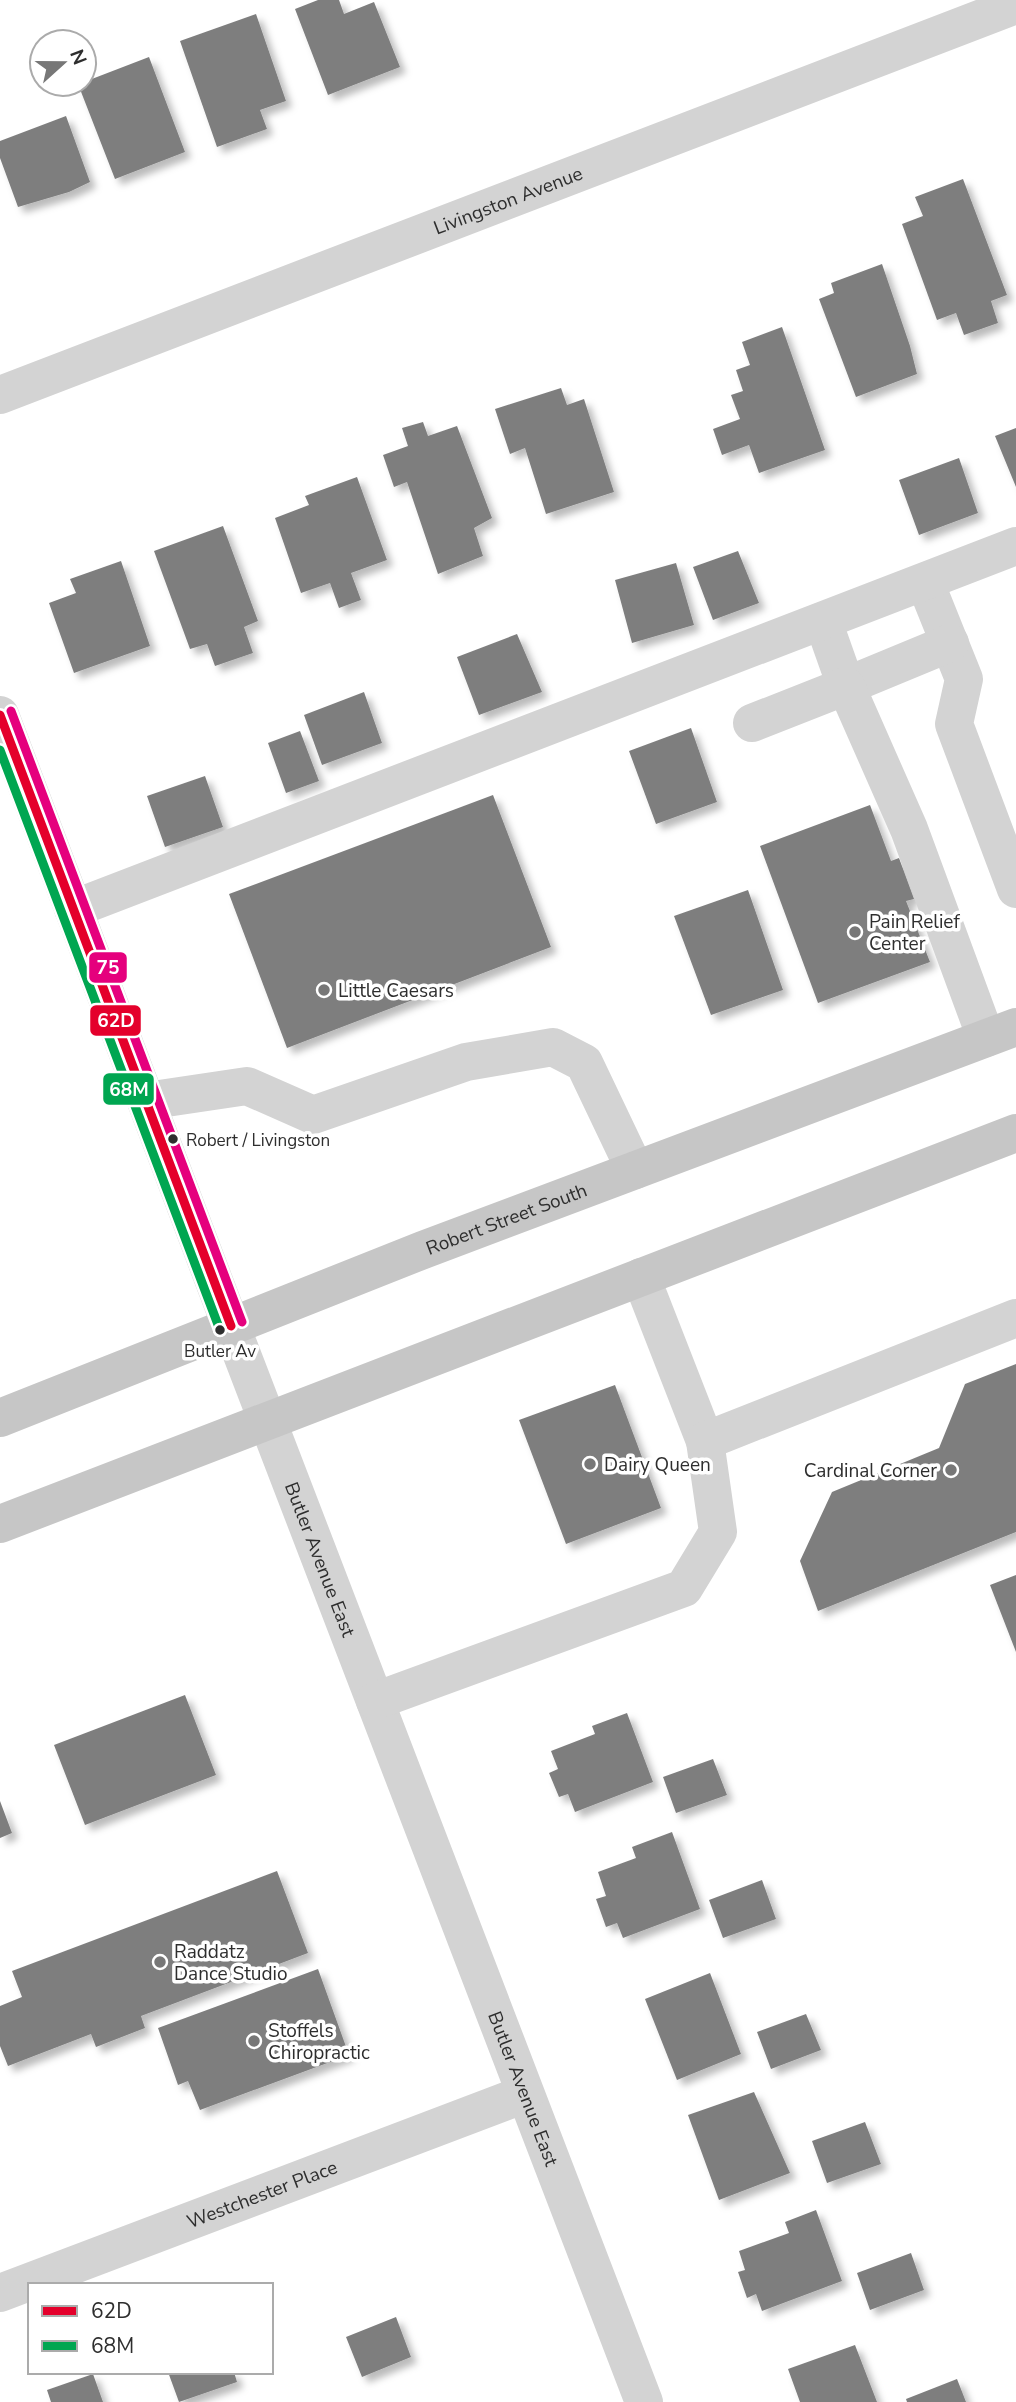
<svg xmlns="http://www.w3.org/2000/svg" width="1016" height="2402" font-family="'Nunito Sans',sans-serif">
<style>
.building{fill:#7e7e7e;filter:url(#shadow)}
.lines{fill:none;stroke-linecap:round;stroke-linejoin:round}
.minor{stroke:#d3d3d3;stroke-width:38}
.major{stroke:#c6c6c6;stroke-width:38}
.bus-1-casing{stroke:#fff;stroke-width:14}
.bus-2-casing{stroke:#fff;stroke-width:14}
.bus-3-casing{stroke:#fff;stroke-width:14}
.bus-1{stroke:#e4002b;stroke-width:9}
.bus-2{stroke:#00a651;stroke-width:9}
.bus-3{stroke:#e5007d;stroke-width:9}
.poi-dot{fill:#777;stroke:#fff;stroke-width:2.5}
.bus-dot{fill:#2e2e2e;stroke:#fff;stroke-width:2.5}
.labels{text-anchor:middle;stroke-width:7;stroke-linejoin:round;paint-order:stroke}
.bus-label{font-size:17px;fill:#2e2e2e;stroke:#fff;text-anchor:start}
.street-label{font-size:19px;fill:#2e2e2e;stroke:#fff}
.poi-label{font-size:19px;fill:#2e2e2e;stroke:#fff;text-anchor:start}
.line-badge{stroke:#fff;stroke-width:2.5}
.badge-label{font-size:19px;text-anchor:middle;font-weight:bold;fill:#fff}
</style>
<defs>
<filter id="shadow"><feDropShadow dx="6" dy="6" stdDeviation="3.5" flood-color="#0004"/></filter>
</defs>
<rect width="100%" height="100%" fill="#fff"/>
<path class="building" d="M318 0H339L344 14 374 2 400 67 328 95 295 9Z
M256 14 286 101 260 110 267 129 217 147 180 41Z
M149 57 185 152 115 179 78 84H84V82Z
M66 116 90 182 69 192 18 207 0 158V141Z
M963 179 1007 295 991 301 998 323 964 335 956 313 937 320 902 224 923 216 915 197Z
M882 264 910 346 917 374 856 397 819 299 834 293 831 283Z
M782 327 825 450 759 473 749 445 722 455 713 429 740 419 731 395 743 391 736 370 750 365 742 342Z
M561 388 567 405 584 399 614 492 546 514 525 448 510 454 495 409Z
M423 422 428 436 457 426 492 518 474 528 483 556 438 574 407 482 394 487 383 455 408 446 402 428Z
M1016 428V487L995 436Z
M959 458 978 513 919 535 899 480Z
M357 477 387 560 351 573 361 600 339 608 330 583 301 593 275 518 309 505 305 496Z
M223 526 258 621 244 627 253 653 215 666 207 644 190 649 154 551Z
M738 551 759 603 713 620 693 567Z
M121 561 150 646 74 673 49 603 76 593 70 579Z
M676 563 694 625 632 643 615 580Z
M517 634 542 692 479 715 457 657Z
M364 692 382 743 322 765 304 715Z
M691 728 717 802 656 824 629 751Z
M300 731 319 781 286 793 268 743Z
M205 776 223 827 165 847 147 796Z
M493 795 551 947 287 1048 229 894Z
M870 805 891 861 899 858 914 899 906 901 930 962 818 1003 760 846Z
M748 890 783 990 711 1015 674 916Z
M1016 1364V1532L818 1611 800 1561 832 1492 939 1448 965 1384Z
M615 1385 661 1508 566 1544 519 1420Z
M1016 1575V1652L990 1585Z
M185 1695 216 1775 85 1825 54 1745Z
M627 1713 653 1782 575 1812 568 1794 559 1797 549 1773 558 1769 551 1751 595 1734 592 1726Z
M713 1759 727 1795 676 1813 663 1777Z
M0 1801 12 1833 0 1838Z
M672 1832 700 1909 623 1938 617 1923 606 1927 596 1899 606 1896 598 1872 636 1858 632 1847Z
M277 1871 308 1953 141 2016 145 2028 96 2047 91 2034 8 2066 0 2046V2006L22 1997 12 1971Z
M762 1880 776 1919 723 1938 709 1900Z
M318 1969 349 2055 200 2110 188 2081 178 2085 158 2028Z
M710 1973 741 2054 677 2080 645 1999Z
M806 2014 821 2050 771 2069 757 2032Z
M754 2092 790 2173 719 2200 688 2115Z
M865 2122 881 2164 827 2183 812 2141Z
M816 2210 842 2281 762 2311 756 2294 747 2298 738 2272 745 2270 739 2251 789 2233 785 2222Z
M911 2253 924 2290 870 2310 857 2273Z
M396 2317 411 2357 362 2377 346 2337Z
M855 2345 877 2402H800L788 2369Z
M168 2372H234L237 2382 179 2402Z
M93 2374 103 2402H51L47 2390Z
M957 2379 966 2402H907L906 2399Z"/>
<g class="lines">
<g class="minor">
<path id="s1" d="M0 395 1016 5"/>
<path d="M925 582 964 679 954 724 1016 889"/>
<path d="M823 621 846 686 950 643"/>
<path id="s2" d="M0 715 231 1326 644 2402"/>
<path d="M752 723 846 686 909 829 986 1038"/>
<path d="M73 909 1016 546"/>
<path d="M146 1101 247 1086 313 1115 466 1062 553 1047 584 1063 635 1170"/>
<path d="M641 1277 705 1441"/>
<path d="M375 1701 684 1588 718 1532 705 1441 1016 1318"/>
<path id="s3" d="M0 2293 525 2094"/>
</g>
<g class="major">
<path id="s4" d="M0 1418 423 1250 1016 1027"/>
<path d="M0 1524 1016 1133"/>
</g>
<defs>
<path id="bus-1" d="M0 715 231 1326"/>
<path id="bus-2" d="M0 750 220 1330"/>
<path id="bus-3" d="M11 711 242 1322"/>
</defs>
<use href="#bus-1" class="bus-1-casing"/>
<use href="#bus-2" class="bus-2-casing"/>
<use href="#bus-3" class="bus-3-casing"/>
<use href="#bus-1" class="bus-1"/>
<use href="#bus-2" class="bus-2"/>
<use href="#bus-3" class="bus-3"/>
</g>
<g class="poi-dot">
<circle cx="855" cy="932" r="7"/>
<circle cx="324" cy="990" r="7"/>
<circle cx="590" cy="1464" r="7"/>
<circle cx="951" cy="1470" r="7"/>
<circle cx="160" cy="1962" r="7"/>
<circle cx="254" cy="2041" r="7"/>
</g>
<g class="bus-dot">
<circle cx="173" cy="1139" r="6"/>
<circle cx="220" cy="1330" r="6"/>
</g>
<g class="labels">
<g class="bus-label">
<text x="186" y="1146">Robert / Livingston</text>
<text x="220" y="1357" text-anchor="middle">Butler Av</text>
</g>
<g class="street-label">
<text dy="7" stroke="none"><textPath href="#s1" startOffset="544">Livingston Avenue</textPath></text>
<text dy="7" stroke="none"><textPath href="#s4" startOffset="544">Robert Street South</textPath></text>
<text dy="7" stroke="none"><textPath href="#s2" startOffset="903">Butler Avenue East</textPath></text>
<text dy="7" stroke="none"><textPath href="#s2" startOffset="1470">Butler Avenue East</textPath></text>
<text dy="7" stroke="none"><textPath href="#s3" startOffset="280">Westchester Place</textPath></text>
</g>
<g class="poi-label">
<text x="869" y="928">Pain Relief<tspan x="869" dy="22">Center</tspan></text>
<text x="338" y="997">Little Caesars</text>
<text x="604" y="1471">Dairy Queen</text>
<text x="937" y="1477" text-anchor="end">Cardinal Corner</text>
<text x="174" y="1958">Raddatz<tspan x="174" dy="22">Dance Studio</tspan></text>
<text x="268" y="2037">Stoffels<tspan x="268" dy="22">Chiropractic</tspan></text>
</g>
</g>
<g class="line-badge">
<rect x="88" y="951" width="40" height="33" rx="7" fill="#e5007d"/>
<rect x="89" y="1004" width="53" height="33" rx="7" fill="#e4002b"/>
<rect x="102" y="1072" width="53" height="34" rx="7" fill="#00a651"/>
</g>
<g class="badge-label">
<text x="108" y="974">75</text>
<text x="116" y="1027">62D</text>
<text x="129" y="1096">68M</text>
</g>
<rect x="28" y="2283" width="245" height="91" fill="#ffffff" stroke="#ababab" stroke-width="2"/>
<rect x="42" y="2306" width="35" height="10" fill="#e4002b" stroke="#ababab" stroke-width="2"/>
<text x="91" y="2318" font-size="21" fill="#2e2e2e">62D</text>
<rect x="42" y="2341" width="35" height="10" fill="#00a651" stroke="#ababab" stroke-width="2"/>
<text x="91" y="2353" font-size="21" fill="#2e2e2e">68M</text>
<g transform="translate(63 63) rotate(69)"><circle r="33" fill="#ffffff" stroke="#ababab" stroke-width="2"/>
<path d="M0-5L12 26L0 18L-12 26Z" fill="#777777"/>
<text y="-10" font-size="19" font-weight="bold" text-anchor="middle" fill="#2e2e2e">N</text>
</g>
</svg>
